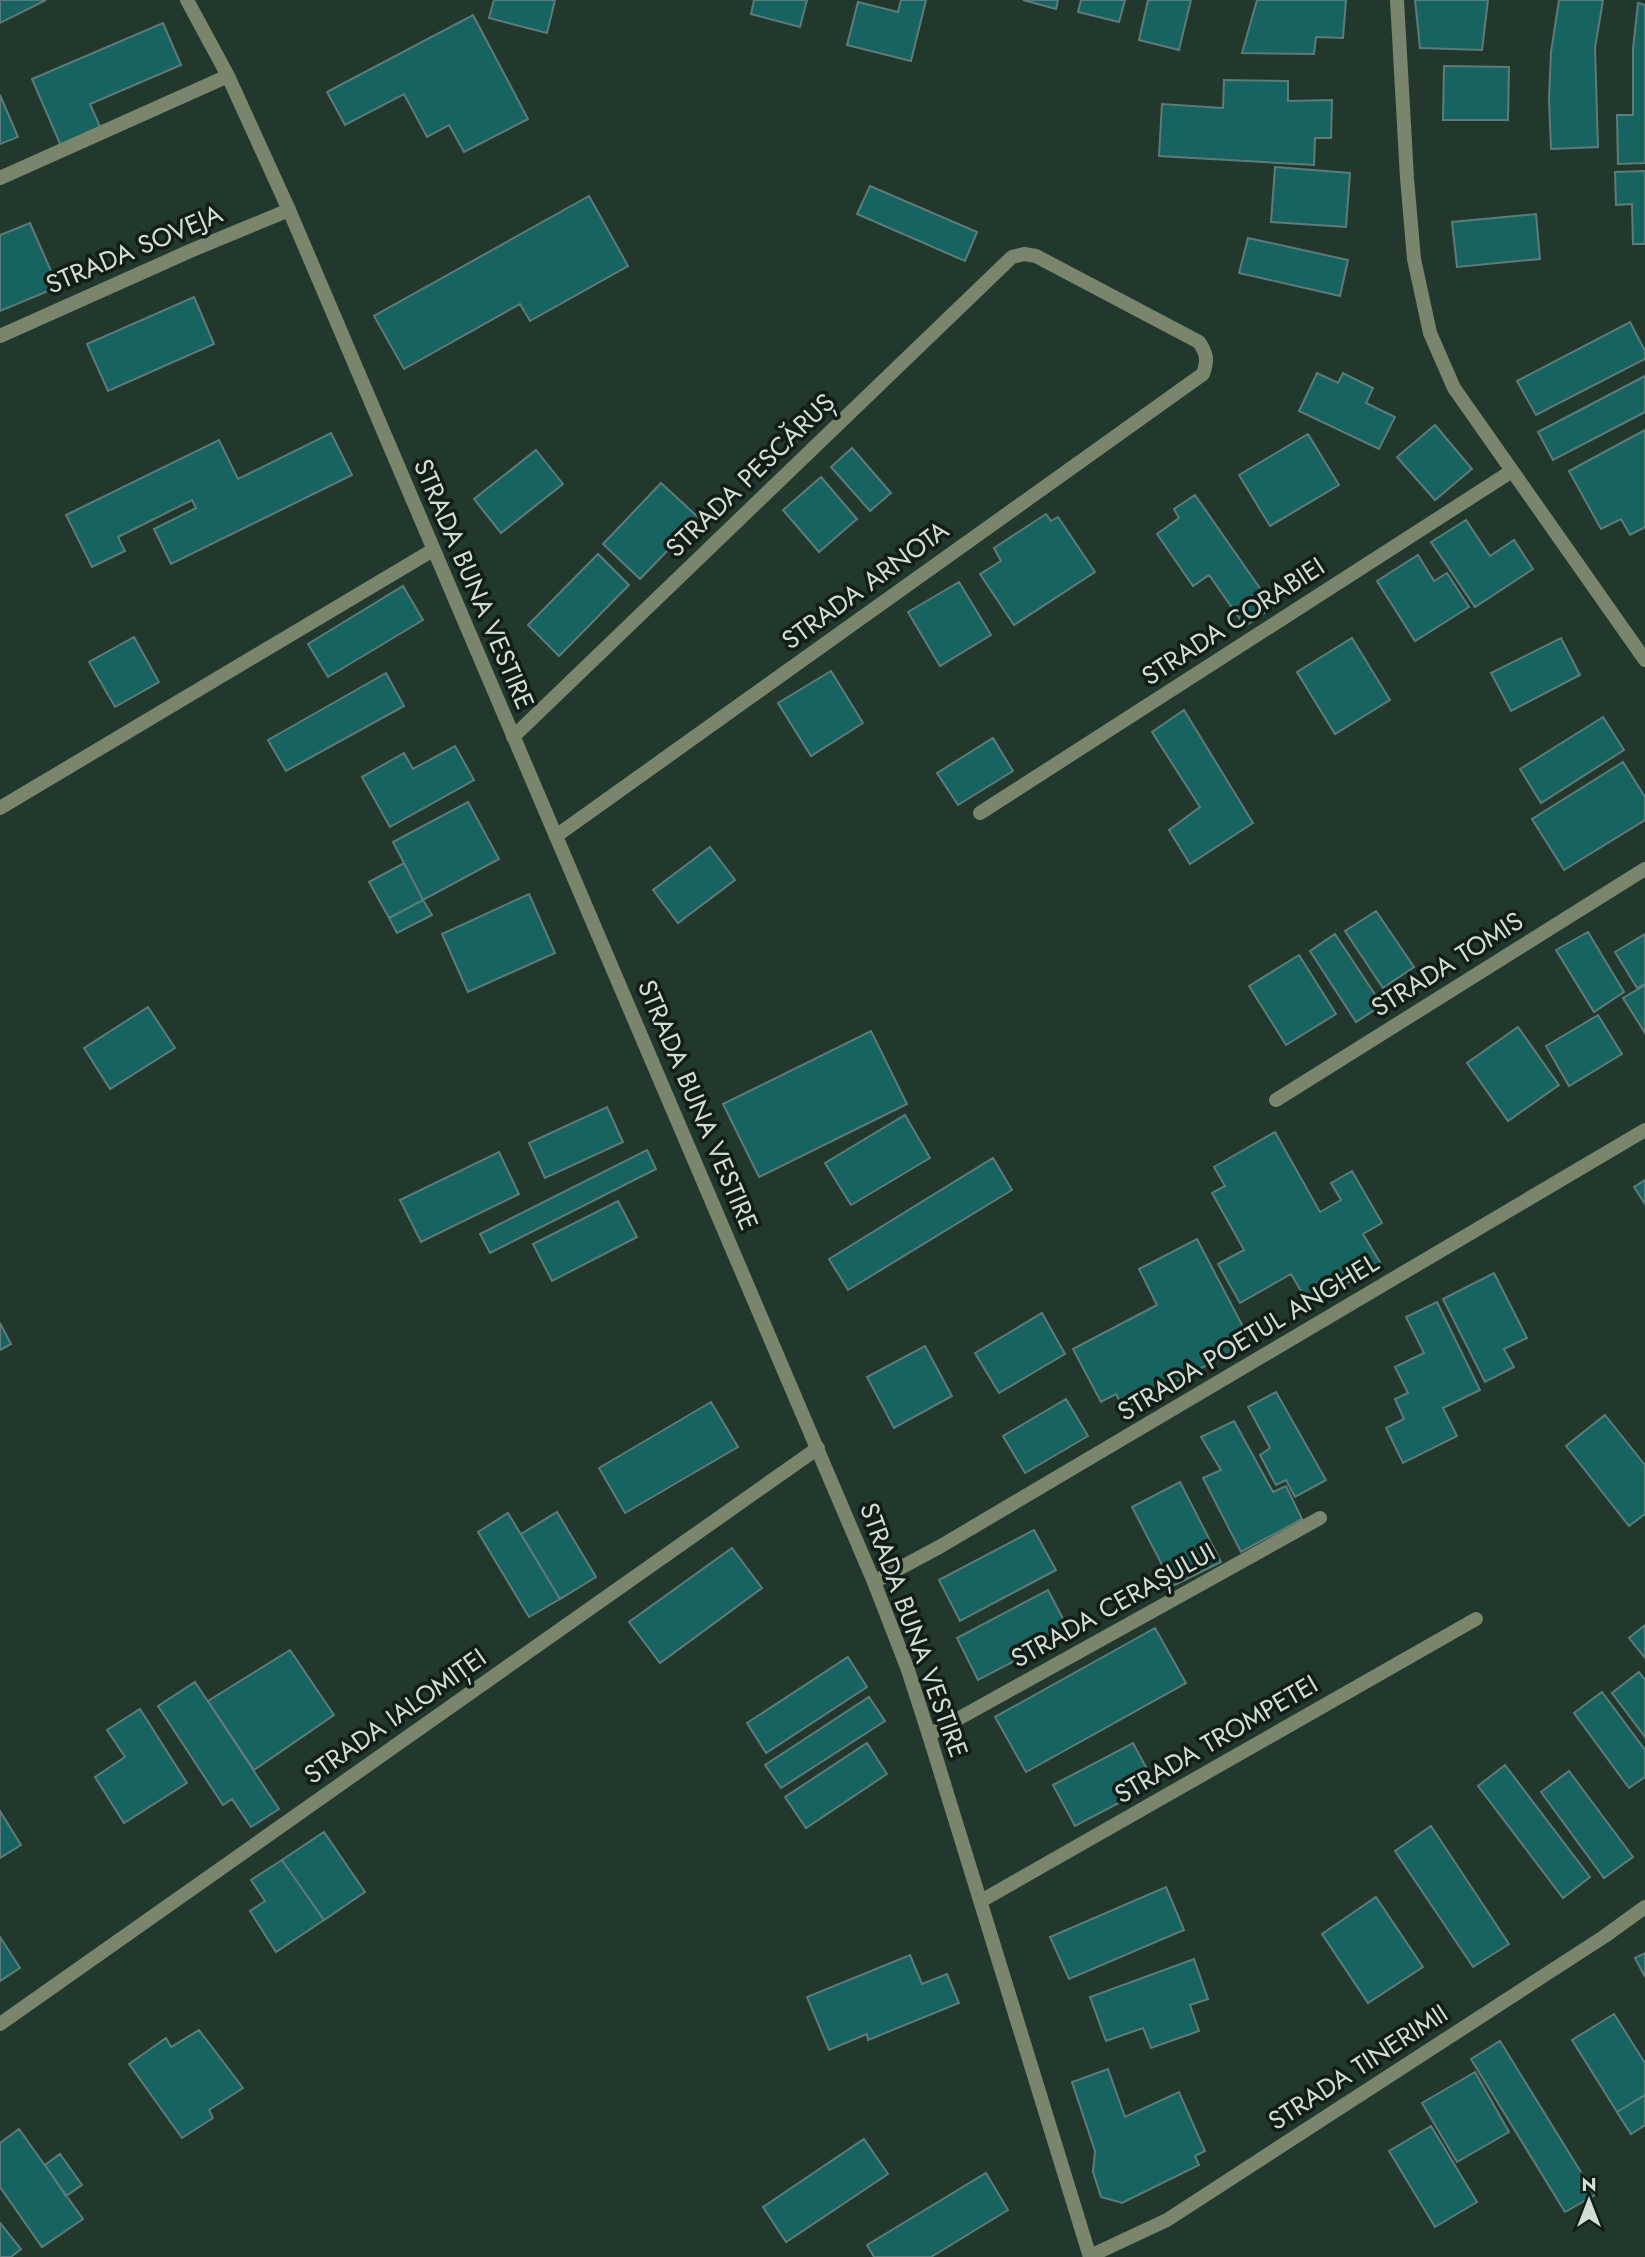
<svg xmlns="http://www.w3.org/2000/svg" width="1645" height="2257" font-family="Jost,sans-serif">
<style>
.building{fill:#176360;stroke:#5d7b7a;stroke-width:2}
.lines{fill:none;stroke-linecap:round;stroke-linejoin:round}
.minor{stroke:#79856c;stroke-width:14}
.tertiary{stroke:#79856c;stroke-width:14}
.labels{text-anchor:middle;stroke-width:7;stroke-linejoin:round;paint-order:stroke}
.street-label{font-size:26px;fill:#d1ded6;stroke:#131d17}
</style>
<rect width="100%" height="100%" fill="#22382c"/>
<path class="building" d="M0 0H46L0 23Z
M494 0H555L547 33 489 18Z
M754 0H807L800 27 751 14Z
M901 0H926L911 61 847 45 858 2 898 12Z
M1023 0H1058L1056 9Z
M1081 0H1125L1119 22 1078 12Z
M1148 0H1191L1179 50 1139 40Z
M1257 0H1346L1343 38 1316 37 1314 54 1242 53Z
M1415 0H1488L1482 50 1420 48Z
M1559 0H1603L1595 48 1598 147 1551 149 1549 99 1551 52Z
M1638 3 1645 5V163L1618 164 1617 115H1633V49Z
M473 15 528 119 464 152 449 125 427 137 404 94 345 125 327 92Z
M163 23 181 65 90 104 101 129 61 146 32 79Z
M1444 66 1509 67 1508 120H1443Z
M1224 80 1288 81V101L1332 100 1331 138H1315L1314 165 1159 156 1162 104 1223 108Z
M0 95 18 137 0 144Z
M1275 167 1350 173 1346 227 1271 222Z
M1645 171V244H1633L1632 204 1616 205 1615 172Z
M870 186 977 232 965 261 857 214Z
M589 196 628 266 530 321 520 304 404 369 374 316Z
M1536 214 1540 259 1457 267 1452 222Z
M30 223 58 287 0 311V235Z
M1248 238 1348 260 1340 296 1239 273Z
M194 297 214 344 108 391 87 344Z
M1630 322 1645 351V359L1536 415 1517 381Z
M1317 373 1338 383 1343 373 1373 388 1366 403 1395 417 1379 449 1299 411Z
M1645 376V412L1553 460 1538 432Z
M1435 425 1472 469 1435 500 1397 457Z
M1645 430V527L1630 535 1621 519 1601 529 1569 471Z
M331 433 352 475 171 564 154 529 196 508 192 500 118 537 125 551 92 567 66 515 219 440 238 479Z
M1308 434 1339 485 1270 526 1239 475Z
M852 448 891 493 870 511 831 467Z
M536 450 563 484 501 533 474 499Z
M821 477 857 519 819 552 783 510Z
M661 483 699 518 640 579 603 544Z
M1195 495 1273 607 1245 626 1209 575 1193 586 1157 534 1179 518 1174 509Z
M1046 514 1051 521 1058 517 1095 572 1014 625 980 574 1001 561 994 548Z
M1466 520 1490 556 1514 540 1533 569 1475 607 1431 542Z
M598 554 629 585 559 656 528 625Z
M1418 555 1434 581 1447 573 1469 607 1415 641 1377 581Z
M959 582 991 635 940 666 908 612Z
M403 586 423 620 328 677 308 644Z
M134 637 159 682 115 707 89 662Z
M1352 638 1390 700 1335 734 1297 672Z
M1561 638 1580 675 1511 711 1491 673Z
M831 671 863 723 811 756 778 703Z
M386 673 404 706 286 771 268 740Z
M1184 710 1253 823 1190 864 1169 830 1200 807 1152 732Z
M1603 717 1624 750 1541 803 1520 769Z
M993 738 1013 771 958 805 937 773Z
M455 746 474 780 390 827 362 777 404 753 413 769Z
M1623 762 1645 797V820L1564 870 1532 819Z
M468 802 499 859 423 900 393 842Z
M710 847 735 880 678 923 653 890Z
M404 863 423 900 389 918 369 882Z
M529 894 555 953 468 992 442 934Z
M423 900 432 915 397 933 389 918Z
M1376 911 1414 967 1383 988 1345 931Z
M1588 932 1624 992 1594 1012 1556 950Z
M1335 934 1382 1005 1356 1022 1310 951Z
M1645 934V984L1637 988 1615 952Z
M1299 955 1336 1014 1286 1045 1249 986Z
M1645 985V1033L1623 998Z
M148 1007 175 1048 110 1089 84 1048Z
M1598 1015 1622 1054 1569 1086 1546 1046Z
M1518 1027 1559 1085 1508 1121 1467 1063Z
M871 1031 907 1104 759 1177 723 1104Z
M607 1107 623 1142 545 1178 529 1143Z
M905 1115 930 1158 851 1205 825 1163Z
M1275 1132 1320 1212 1341 1200 1331 1183 1352 1171 1382 1223 1363 1234 1381 1264 1309 1305 1291 1274 1240 1303 1218 1264 1244 1250 1212 1193 1225 1186 1214 1167Z
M647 1150 656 1169 490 1253 480 1234Z
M499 1152 519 1194 421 1242 400 1200Z
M993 1158 1012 1190 848 1290 829 1259Z
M1645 1180V1204L1634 1187Z
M618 1201 637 1237 552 1281 533 1244Z
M1197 1239 1251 1342 1124 1409 1116 1394 1101 1402 1073 1349 1157 1305 1139 1269Z
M1494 1273 1527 1338 1504 1349 1514 1367 1485 1382 1443 1299Z
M1437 1302 1480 1390 1443 1408 1457 1436 1403 1463 1386 1428 1404 1419 1395 1399 1408 1393 1395 1367 1424 1353 1406 1317Z
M1042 1313 1065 1354 999 1393 975 1353Z
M0 1323 11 1344 0 1350Z
M925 1346 952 1396 894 1428 867 1377Z
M1276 1392 1326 1480 1295 1497 1286 1480 1276 1485 1260 1455 1270 1448 1248 1407Z
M1066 1399 1088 1436 1025 1473 1003 1436Z
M711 1402 738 1447 625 1513 599 1468Z
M1605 1415 1645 1465V1514L1629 1526 1566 1446Z
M1234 1421 1273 1492 1286 1486 1302 1519 1241 1552 1203 1478 1221 1470 1201 1437Z
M1180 1482 1221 1562 1173 1586 1132 1507Z
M557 1512 596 1577 560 1599 521 1534Z
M508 1513 560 1599 529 1617 478 1532Z
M1034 1530 1056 1570 960 1621 939 1580Z
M732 1548 762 1588 660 1663 629 1622Z
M1048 1590 1070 1632 978 1680 957 1638Z
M1645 1625V1658L1629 1638Z
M1155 1628 1186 1683 1026 1772 995 1717Z
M290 1650 334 1715 254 1770 208 1701Z
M848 1657 867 1687 766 1753 747 1723Z
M1639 1672 1645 1680V1737L1612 1693Z
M195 1682 279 1809 251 1827 232 1799 223 1805 158 1706Z
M1602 1692 1645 1750V1777L1629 1788 1574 1713Z
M869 1697 885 1721 781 1788 765 1765Z
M140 1709 187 1783 124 1823 95 1777 125 1757 107 1730Z
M867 1743 887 1774 806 1828 785 1797Z
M1133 1743 1155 1784 1075 1826 1053 1785Z
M1505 1765 1590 1877 1563 1898 1478 1786Z
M1569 1771 1633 1857 1604 1878 1541 1792Z
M0 1811 21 1845 0 1858Z
M1431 1826 1509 1944 1473 1967 1395 1851Z
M324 1832 365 1892 324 1920 282 1860Z
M282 1860 324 1920 276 1952 250 1911 265 1901 251 1880Z
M1166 1887 1184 1930 1069 1979 1050 1937Z
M1376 1897 1423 1967 1368 2003 1322 1934Z
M0 1937 20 1968 0 1981Z
M1645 1953V1977L1635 1958Z
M910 1955 922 1984 947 1974 959 2003 868 2040 867 2034 829 2050 807 1997Z
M1194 1959 1208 1999 1190 2005 1199 2031 1151 2048 1143 2028 1106 2041 1090 1997Z
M1614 2014 1645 2063V2095L1617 2112 1572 2040Z
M199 2030 243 2088 209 2110 213 2118 182 2138 129 2064 166 2038 171 2047Z
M1500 2041 1595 2195 1565 2212 1471 2059Z
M1108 2069 1125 2117 1179 2092 1205 2151 1195 2156 1199 2165 1122 2203 1101 2197 1093 2172 1095 2151 1072 2082Z
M1475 2072 1509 2132 1457 2162 1422 2103Z
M1645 2095V2125L1631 2134 1617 2112Z
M1431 2126 1477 2202 1435 2227 1389 2151Z
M19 2129 83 2219 42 2247 0 2187V2143Z
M864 2139 888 2174 786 2242 763 2207Z
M60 2154 82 2185 66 2196 45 2165Z
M986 2173 1008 2210 931 2257H874L867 2245Z
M0 2223 21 2249 11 2257H0Z"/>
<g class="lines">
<path class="minor" d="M1397 0 1407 178 1414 259 1430 333 1454 388 1645 660
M0 178 228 76
M0 336 190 251 289 210
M513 737 1012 257 1024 254 1036 256 1199 342C1207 354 1208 360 1203 374L556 836
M0 808 433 550
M980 813 1512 471
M1276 1100 1645 869
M874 1582 941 1546 1645 1130
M929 1735 1320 1518
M981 1901 1476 1619
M0 2024 818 1448
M1090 2256 1167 2220 1605 1936 1645 1907"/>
<path class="tertiary" d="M187 0 228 76 289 210 874 1582 908 1670 929 1735 1090 2257"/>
</g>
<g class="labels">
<g class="street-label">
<text transform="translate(134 249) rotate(-23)" y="9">STRADA SOVEJA</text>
<text transform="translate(750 475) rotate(-44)" y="9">STRADA PESCĂRUȘ</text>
<text transform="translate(474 584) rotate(67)" y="9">STRADA BUNA VESTIRE</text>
<text transform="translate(865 585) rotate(-36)" y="9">STRADA ARNOTA</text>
<text transform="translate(1233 621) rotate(-33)" y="9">STRADA CORABIEI</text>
<text transform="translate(1447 964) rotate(-32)" y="9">STRADA TOMIS</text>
<text transform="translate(698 1105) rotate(67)" y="9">STRADA BUNA VESTIRE</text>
<text transform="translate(1248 1337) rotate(-31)" y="9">STRADA POETUL ANGHEL</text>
<text transform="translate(1113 1605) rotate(-29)" y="9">STRADA CERAȘULUI</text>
<text transform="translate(914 1630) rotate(70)" y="9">STRADA BUNA VESTIRE</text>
<text transform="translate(395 1716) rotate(-35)" y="9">STRADA IALOMIȚEI</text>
<text transform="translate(1216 1739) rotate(-30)" y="9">STRADA TROMPETEI</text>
<text transform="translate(1358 2067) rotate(-33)" y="9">STRADA TINERIMII</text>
</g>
</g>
<g transform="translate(1589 2201)" stroke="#131d17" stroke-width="5" paint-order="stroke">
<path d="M0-5L12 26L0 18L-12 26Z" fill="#d1ded6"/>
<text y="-10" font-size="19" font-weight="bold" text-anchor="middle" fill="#d1ded6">N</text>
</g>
</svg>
